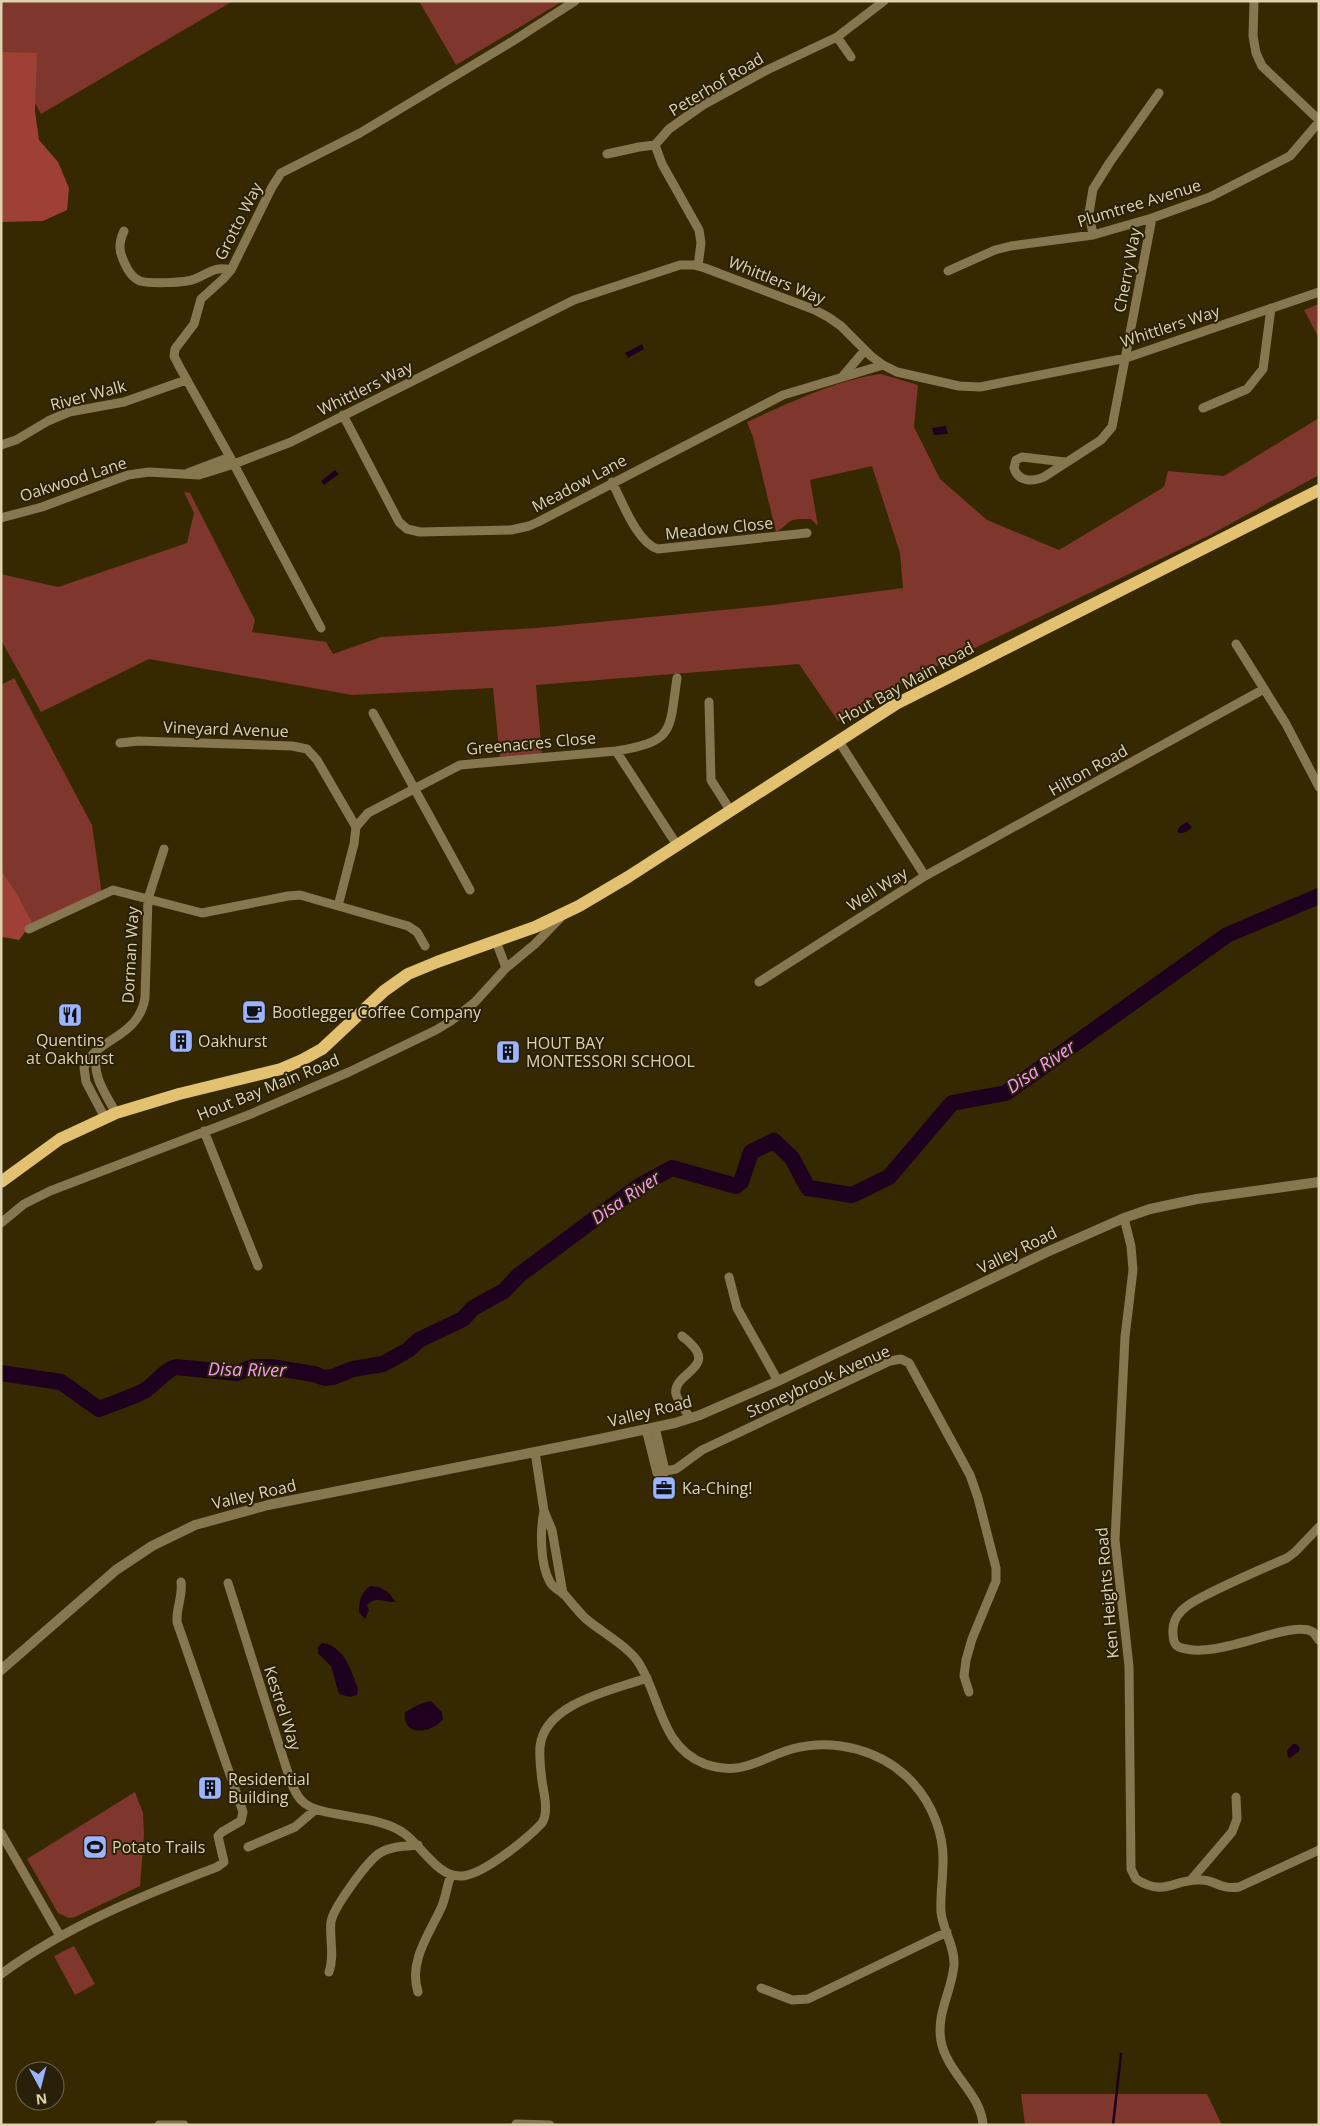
<svg xmlns="http://www.w3.org/2000/svg" width="1320" height="2126" font-family="'Open Sans',sans-serif">
<style>
.green{fill:#7f362c}
.forest{fill:#9e4035}
.water{fill:#1f001f}
.lines{fill:none;stroke-linecap:round;stroke-linejoin:round}
.stream{stroke:#1f001f;stroke-width:2.5}
.river{stroke:#1f001f;stroke-width:16}
.minor{stroke:#867750;stroke-width:9}
.tertiary{stroke:#867750;stroke-width:10}
.primary{stroke:#e2c270;stroke-width:12}
.labels{text-anchor:middle;stroke-width:4;stroke-linejoin:round;paint-order:stroke}
.street-label{font-size:16px;fill:#dfd2af;stroke:#292009}
.poi-label{font-size:16px;fill:#dfd2af;stroke:#292009;text-anchor:start}
.water-label{font-size:18px;font-style:italic;fill:#f89af2;stroke:#292009}
</style>
<rect width="100%" height="100%" fill="#362901"/>
<path class="green" d="M1 1H233L41 114 8 54H1Z
M419 1H563L456 65Z
M1319 304V338L1304 310Z
M881 374 918 385 914 427 940 479 987 520 1059 550 1164 487 1168 471 1224 476 1319 418V475L1210 535 902 683 838 721 799 664 536 685 542 755 500 759 493 688 352 695 149 659 41 712 1 640V574L58 587 187 543 194 513 184 492 190 493 255 620 252 632 326 642 333 654 381 637 537 628 773 605 903 588 900 553 872 466 810 480 818 526 811 519C804 519 794 518 789 522 784 526 782 529 776 532L753 437 747 422C786 404 839 379 881 374Z
M14 678 92 825 102 895 18 935 1 902V685Z
M135 1792 143 1813 144 1835 140 1886 75 1917 69 1918 58 1913 27 1859Z
M74 1946 95 1984 75 1995 54 1956Z
M1021 2094H1207L1222 2125H1025Z"/>
<path class="forest" d="M1 52 37 53 35 111 39 140 58 162 69 188 67 210 43 221 1 222Z
M1 870 18 896 32 923 19 940 3 937 1 939Z"/>
<path class="water" d="M642 344 644 349 628 358 625 353Z
M946 426 948 434 934 435 932 428Z
M335 470 339 474 324 485 321 481Z
M1187 822 1192 827C1189 831 1182 835 1177 832L1180 826Z
M370 1586C381 1586 390 1591 395 1602 385 1603 376 1595 367 1605L369 1610 365 1619 359 1612C359 1601 361 1593 370 1586Z
M322 1643C344 1645 352 1672 358 1689L357 1695 350 1697 339 1694 331 1666 318 1653V1647Z
M431 1701 442 1712 443 1719C433 1733 402 1738 405 1712L420 1704Z
M1293 1744H1296L1300 1748 1299 1751 1290 1758 1288 1757 1287 1751Z"/>
<g class="lines">
<path class="stream" d="M1113 2125 1121 2054"/>
<path class="river" d="M1 1373 61 1382 99 1409C114 1403 130 1398 144 1391 156 1384 163 1371 176 1367L237 1373 253 1367H271L314 1374 325 1378 333 1377 353 1369 383 1364 408 1350 419 1340 463 1319 473 1308 504 1291 518 1276 639 1186 672 1168 736 1186 741 1182 751 1152 774 1141 792 1158 808 1188 852 1195 889 1177 952 1103 1006 1093 1227 935 1319 896"/>
<path class="minor" d="M1254 1 1253 36 1256 53 1262 66 1319 120
M837 37 851 57
M655 145 669 129 703 105 767 70 837 37 884 1
M655 145 662 164 699 230 701 243 698 266
M607 154 639 147 655 145
M124 231C118 244 119 252 125 264 128 271 133 278 140 281 151 284 185 283 195 279 210 273 214 266 231 270
M1093 235 1089 213 1093 189 1110 162 1159 93
M948 271 995 250 1011 246 1093 235 1152 218 1210 197 1290 156 1319 122
M843 376 865 350
M1203 408 1247 389 1263 369 1271 308
M343 415 399 522 407 529 420 532 511 530 529 526 538 522 783 395 883 365
M1 445 16 440 48 421 69 412 124 402 186 380
M1065 462 1022 457 1016 460 1014 468C1018 482 1033 482 1044 477L1101 440 1112 427 1152 218
M188 473 230 457
M612 482C622 501 637 543 658 549L807 533
M1 518 42 507 128 475 149 472 199 475 234 464 291 442 574 300 680 265H694L705 268 815 310 828 317 841 326 871 356 883 365 897 372 959 386 980 387 1126 358 1319 292
M321 628 230 457 179 366 174 356 175 349 194 324 201 299 223 279 231 270 272 187 281 173 360 133 513 41 575 1
M1236 644 1286 724 1319 787
M709 702 711 780 730 810
M373 713 470 890
M838 740 925 876
M120 743 138 741 292 746 307 749 317 760 356 827 354 844 338 906
M616 751C675 741 669 732 677 678
M356 827 368 813 460 765 616 751 677 845
M29 929 113 890 202 913 288 896 300 895 408 926 417 932 425 946
M506 968 535 944 563 915
M759 982 925 876 1264 689
M97 1052C91 1075 105 1093 116 1113
M105 1118 86 1082 84 1068C95 1038 138 1039 145 998L148 899 164 849
M204 1131 258 1266
M1124 1218 1131 1246 1133 1270 1125 1337 1115 1540 1129 1666 1131 1869 1136 1879C1166 1898 1174 1878 1201 1880 1216 1880 1220 1890 1239 1887L1319 1850
M1 1223 24 1204 50 1191 251 1114 349 1072 436 1030 451 1021 475 1002 506 968 496 941
M729 1277 737 1308 778 1381
M682 1336C685 1339 689 1341 691 1344 716 1368 672 1374 676 1394 678 1402 686 1411 690 1418
M655 1427 665 1471
M646 1429 657 1473 663 1475 665 1471 676 1469 702 1450 890 1361 901 1359 909 1363 970 1475 978 1498 996 1568V1581L972 1639 966 1660 964 1676 969 1692
M535 1452 544 1511 552 1530 563 1594
M544 1511C540 1530 540 1565 550 1582 553 1588 559 1590 564 1594 571 1602 577 1610 585 1618 601 1632 630 1647 640 1665 661 1700 661 1747 705 1764 742 1777 760 1758 792 1749 835 1737 884 1751 913 1783 932 1804 944 1834 943 1862 943 1879 940 1896 941 1912 943 1931 955 1946 954 1965 952 1991 936 2013 941 2041 947 2073 982 2095 983 2125
M1319 1527 1295 1552 1287 1558C1259 1570 1231 1582 1204 1596 1188 1604 1171 1614 1173 1634 1173 1639 1174 1645 1179 1647 1217 1662 1290 1618 1313 1632L1319 1640
M228 1583 286 1767C290 1778 293 1792 302 1801 319 1819 378 1813 405 1834 423 1848 438 1877 461 1876 482 1876 528 1838 542 1823 549 1812 544 1794 542 1781 541 1771 539 1758 540 1747 544 1703 613 1690 647 1678
M1 1833 60 1936
M248 1847 295 1827 316 1809
M1191 1880 1232 1832 1237 1819 1236 1797
M329 1972C335 1955 329 1939 331 1922 333 1908 368 1860 380 1853 391 1846 406 1846 418 1845
M1 1974C67 1926 141 1896 217 1867L224 1862 218 1836 222 1832 241 1821 243 1812 177 1622C176 1608 183 1596 181 1582
M761 1988 792 2000 808 1999 947 1932
M418 1992C408 1961 430 1933 442 1906 446 1896 447 1885 451 1875
M516 2124 550 2125
M159 2125H184"/>
<path class="tertiary" d="M1 1670 116 1570 152 1546 195 1525 268 1505 600 1439 675 1423 700 1415 778 1381 1047 1252 1124 1218 1150 1209 1197 1199 1319 1182"/>
<path class="primary" d="M1 1182 60 1139 116 1113 179 1094 281 1069 302 1060 322 1049 384 991 408 974 437 962 535 927 579 906 628 877 896 704 1319 490"/>
</g>
<defs>
<symbol id="cafe-square" viewBox="-11 -11 22 22"><rect x="-9" y="-9" width="18" height="18" rx="4" fill="#9bb4fd" stroke="#292009"/><path d="M-5.5-4.5H6V0H3Q3 3.5 0 3.5H-2.5Q-5.5 3.5-5.5 0ZM3-3.2v2h1.7v-2ZM-6 4.5H4V6H-6Z" fill="#111"/></symbol>
<symbol id="restaurant-square" viewBox="-11 -11 22 22"><rect x="-9" y="-9" width="18" height="18" rx="4" fill="#9bb4fd" stroke="#292009"/><path d="M-5-6h1v4h1v-4h1v4h1v-4h1v5L-1.5 .5V6h-2V.5L-5-1ZM5-6V6H3V1.5H1.5Q1.5-4 5-6Z" fill="#111"/></symbol>
<symbol id="building-square" viewBox="-11 -11 22 22"><rect x="-9" y="-9" width="18" height="18" rx="4" fill="#9bb4fd" stroke="#292009"/><path d="M-4-6H4V6H1V3H-1V6H-4ZM-2.5-4.3h1.7v1.8h-1.7ZM.8-4.3h1.7v1.8H.8ZM-2.5-1h1.7V.8h-1.7ZM.8-1h1.7V.8H.8Z" fill="#111"/></symbol>
<symbol id="office-square" viewBox="-11 -11 22 22"><rect x="-9" y="-9" width="18" height="18" rx="4" fill="#9bb4fd" stroke="#292009"/><path d="M-6-3h4V-5.5h4V-3h4V5H-6ZM-1-4.5V-3h2v-1.5ZM-6 0V1H6V0Z" fill="#111"/></symbol>
<symbol id="stadium-square" viewBox="-11 -11 22 22"><rect x="-9" y="-9" width="18" height="18" rx="4" fill="#9bb4fd" stroke="#292009"/><path d="M0-5a6.5 5 0 1 0 0 10a6.5 5 0 1 0 0-10ZM-3.5-1.8h7v3.6h-7Z" fill="#111"/></symbol>
</defs>
<g fill-rule="evenodd">
<use href="#cafe-square" x="240" y="998" width="28" height="28"/>
<use href="#restaurant-square" x="56" y="1001" width="28" height="28"/>
<use href="#building-square" x="167" y="1027" width="28" height="28"/>
<use href="#building-square" x="494" y="1038" width="28" height="28"/>
<use href="#office-square" x="650" y="1474" width="28" height="28"/>
<use href="#building-square" x="196" y="1774" width="28" height="28"/>
<use href="#stadium-square" x="81" y="1833" width="28" height="28"/>
</g>
<g class="labels">
<g class="street-label">
<text transform="translate(716 84) rotate(-31)" y="6">Peterhof Road</text>
<text transform="translate(1139 203) rotate(-17)" y="6">Plumtree Avenue</text>
<text transform="translate(238 221) rotate(-63)" y="6">Grotto Way</text>
<text transform="translate(1127 270) rotate(-79)" y="6">Cherry Way</text>
<text transform="translate(777 280) rotate(22)" y="6">Whittlers Way</text>
<text transform="translate(1170 326) rotate(-18)" y="6">Whittlers Way</text>
<text transform="translate(365 388) rotate(-26)" y="6">Whittlers Way</text>
<text transform="translate(88 395) rotate(-15)" y="6">River Walk</text>
<text transform="translate(73 479) rotate(-18)" y="6">Oakwood Lane</text>
<text transform="translate(579 483) rotate(-28)" y="6">Meadow Lane</text>
<text transform="translate(719 528) rotate(-6)" y="6">Meadow Close</text>
<text transform="translate(906 683) rotate(-29)" y="6">Hout Bay Main Road</text>
<text transform="translate(226 729) rotate(2)" y="6">Vineyard Avenue</text>
<text transform="translate(531 743) rotate(-5)" y="6">Greenacres Close</text>
<text transform="translate(1088 770) rotate(-29)" y="6">Hilton Road</text>
<text transform="translate(877 889) rotate(-32)" y="6">Well Way</text>
<text transform="translate(130 955) rotate(-87)" y="6">Dorman Way</text>
<text transform="translate(268 1087) rotate(-22)" y="6">Hout Bay Main Road</text>
<text transform="translate(1017 1250) rotate(-26)" y="6">Valley Road</text>
<text transform="translate(818 1381) rotate(-24)" y="6">Stoneybrook Avenue</text>
<text transform="translate(650 1411) rotate(-14)" y="6">Valley Road</text>
<text transform="translate(254 1494) rotate(-13)" y="6">Valley Road</text>
<text transform="translate(1107 1593) rotate(-95)" y="6">Ken Heights Road</text>
<text transform="translate(283 1708) rotate(72)" y="6">Kestrel Way</text>
</g>
<g class="poi-label">
<text x="272" y="1018">Bootlegger Coffee Company</text>
<text x="70" y="1046" text-anchor="middle">Quentins<tspan x="70" dy="18">at Oakhurst</tspan></text>
<text x="198" y="1047">Oakhurst</text>
<text x="526" y="1049">HOUT BAY<tspan x="526" dy="18">MONTESSORI SCHOOL</tspan></text>
<text x="682" y="1494">Ka-Ching!</text>
<text x="228" y="1785">Residential<tspan x="228" dy="18">Building</tspan></text>
<text x="112" y="1853">Potato Trails</text>
</g>
<g class="water-label">
<text transform="translate(1041 1067) rotate(-34)" y="6">Disa River</text>
<text transform="translate(626 1198) rotate(-34)" y="6">Disa River</text>
<text transform="translate(247 1370) rotate(1)" y="6">Disa River</text>
</g>
</g>
<rect width="1320" height="2126" fill="none" stroke="#dfd2af" stroke-width="5"/>
<g transform="translate(40 2086) rotate(173)"><circle r="24" fill="#292009" stroke="#72674b"/>
<path d="M0-4L9 19L0 12L-9 19Z" fill="#9bb4fd"/>
<text y="-8" font-size="14" font-weight="bold" text-anchor="middle" fill="#dfd2af">N</text>
</g>
</svg>
